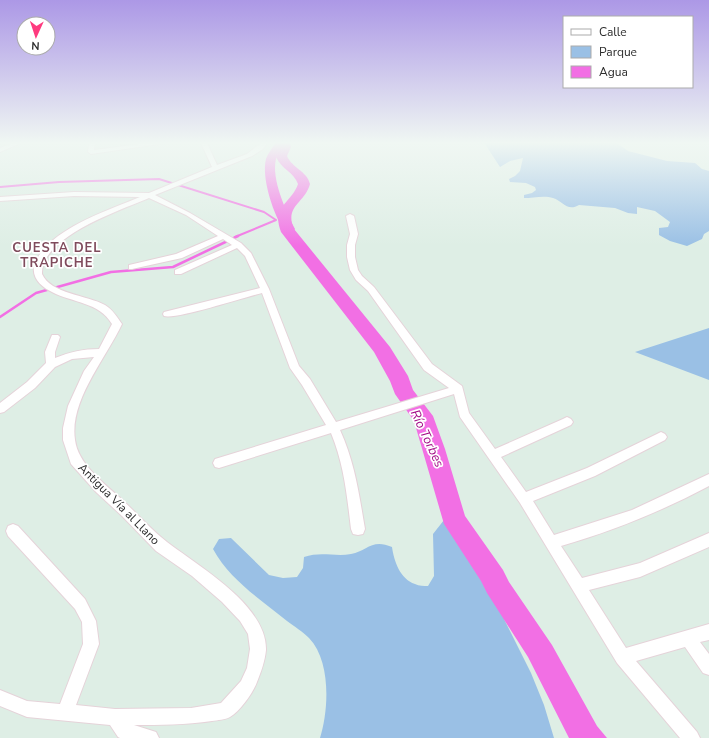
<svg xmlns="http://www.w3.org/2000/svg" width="709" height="738" font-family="'Nunito Sans',sans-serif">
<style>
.green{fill:#9ac0e5}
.water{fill:#f26fe4}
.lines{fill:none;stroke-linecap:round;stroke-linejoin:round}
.stream-far1{stroke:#f26fe4;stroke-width:2}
.stream{stroke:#f26fe4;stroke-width:2.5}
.river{fill:#f26fe4;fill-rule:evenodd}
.street-casing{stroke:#e5d3d9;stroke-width:2}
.street{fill:#fff;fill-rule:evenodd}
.labels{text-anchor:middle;stroke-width:3.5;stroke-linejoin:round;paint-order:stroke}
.street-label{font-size:12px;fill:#2c2c2c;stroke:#fff}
.far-district-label{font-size:13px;font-weight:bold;letter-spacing:1px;fill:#7f4b5c;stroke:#fff}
.water-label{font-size:13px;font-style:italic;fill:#a20a86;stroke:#fff}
</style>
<rect width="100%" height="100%" fill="#deeee5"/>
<path class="green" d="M470 143H617L628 151 667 161 695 163 702 169 709 171V231L704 234 702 239 687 246 670 241 659 235V228L668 227 670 222 655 211 637 207V214L628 213 615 208 579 205C567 212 563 201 553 198 545 195 532 198 524 198V195L532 193 536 190 535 187 526 183 510 182 509 179 515 176 520 171 523 158 510 161 500 167 485 144Z
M709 328V380L635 352Z
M444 520 495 595 505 621 531 673 544 705 554 738H320C329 709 331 661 309 638 303 632 294 626 287 621 260 599 230 580 213 549L219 539 231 538 269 575 283 578 297 577 303 568 304 557C321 551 335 557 351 554 367 551 372 538 392 547 394 561 400 579 415 584 419 586 424 586 428 586L434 576 433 534Z"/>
<path class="water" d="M279 143H290L291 147 287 156C292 168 307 171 310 184 305 203 284 206 294 229L390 347 408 376 413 390 433 416 445 449 465 516 503 570 509 582 552 645 597 726 607 738H569L528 657 487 593 481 581 444 524 414 421 395 394 390 381 374 352 281 232C271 206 291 204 298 184 294 172 281 169 276 157L280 147Z"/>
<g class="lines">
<path class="stream-far1" d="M0 187 59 182 159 179 264 212 276 220
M235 237 276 220"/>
<path class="stream" d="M0 317 36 293 111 272 173 267 238 236"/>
<path class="river" d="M276 143H287C283 148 278 152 276 159 271 179 286 211 295 229L293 232H285C274 216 261 178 266 159 268 153 272 148 276 143Z"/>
<defs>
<path id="street" d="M12 143H21L0 152V148Z
M89 143H95L94 150 148 143H166L91 154 88 152Z
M201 143H207L217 165 247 154 261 143H267L263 149 252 156 155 195 190 213 241 243 251 253 269 289 299 366 310 379 336 422 449 388 424 370 368 291 356 280 350 270 347 257V245L350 234 346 216 350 214 354 216 358 234 355 245V257L358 270 362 276 374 287 432 364 462 386 469 413 495 449 563 419 567 417 571 419 573 422 571 425 501 457 526 492 587 468 657 434 661 432 665 434 667 437 665 440 595 476 533 501 554 535 632 510 709 474V486C662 511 613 531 561 546L582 578 640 563 709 533V547L640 577 589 590 626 648 709 624V640L700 642 709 654V675L703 673 685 647 636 661 697 732 700 738H680L617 663 520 503 460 417 454 394 340 430C355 463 359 494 365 529L363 534 358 535 353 534 351 529C347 496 344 464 331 433L219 468 215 467 213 463 215 459 326 425 302 385 290 368 262 293C245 297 176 320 164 316L163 314 164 312 260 288 245 256 237 248 181 274H175V270L232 245 223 239 182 258 132 269H129V265L176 254 218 236 186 215 149 198C121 210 40 237 42 274 51 294 87 295 105 305 113 310 117 317 122 324 106 358 69 401 75 440 78 463 101 481 118 496 135 511 149 528 167 542 198 566 267 605 266 650 265 661 261 672 257 682 253 693 240 711 230 717 225 720 218 720 212 721 186 725 160 725 134 725L156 732 159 738H120L118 737 110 725 27 717 0 706V690L27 701 60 704 83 644 82 622 75 609 8 536 6 531 8 526 13 524 18 526 85 599 96 621 99 644 76 705 115 709 191 708 221 703 241 681 247 668 250 649 248 634 240 621 222 602 192 576 156 551 122 516 96 492 71 464 63 440V428L68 406 84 371 94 357 72 359 55 367 35 388 4 412 0 413V403L27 382 46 363 45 352 52 335H58L60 337 55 352V358C70 352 83 349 99 349L112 324C99 302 73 303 52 292 43 288 32 279 34 267 43 231 109 210 140 197L74 196 0 201V197L74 192 149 193 212 167Z"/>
</defs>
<use href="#street" class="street-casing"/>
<use href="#street" class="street"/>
</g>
<linearGradient id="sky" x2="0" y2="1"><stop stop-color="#ac98e6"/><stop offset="0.58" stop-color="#f0f7f3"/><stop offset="1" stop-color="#f0f7f3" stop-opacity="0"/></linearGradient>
<rect width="709" height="246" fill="url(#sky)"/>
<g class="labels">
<g class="street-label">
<text transform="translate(119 504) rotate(45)" y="4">Antigua Vía al Llano</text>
</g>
<g class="far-district-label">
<text x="57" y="252">CUESTA DEL<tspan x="57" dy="15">TRAPICHE</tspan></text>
</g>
<g class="water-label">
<text transform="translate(428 438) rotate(65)" y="5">Río Torbes</text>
</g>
</g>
<rect x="563" y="16" width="130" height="72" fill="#ffffff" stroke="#ababab"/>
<rect x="571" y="29" width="20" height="6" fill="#ffffff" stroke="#ababab"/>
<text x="599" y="36" font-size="12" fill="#2c2c2c">Calle</text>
<rect x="571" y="46" width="20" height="12" fill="#9ac0e5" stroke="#ababab"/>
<text x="599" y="56" font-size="12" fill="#2c2c2c">Parque</text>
<rect x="571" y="66" width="20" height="12" fill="#f26fe4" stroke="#ababab"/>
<text x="599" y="76" font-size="12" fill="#2c2c2c">Agua</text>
<g transform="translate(36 36) rotate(183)"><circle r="19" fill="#ffffff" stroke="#ababab"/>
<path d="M0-3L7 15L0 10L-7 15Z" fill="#fe3b7f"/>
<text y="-6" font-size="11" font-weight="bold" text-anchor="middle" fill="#2c2c2c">N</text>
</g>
</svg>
